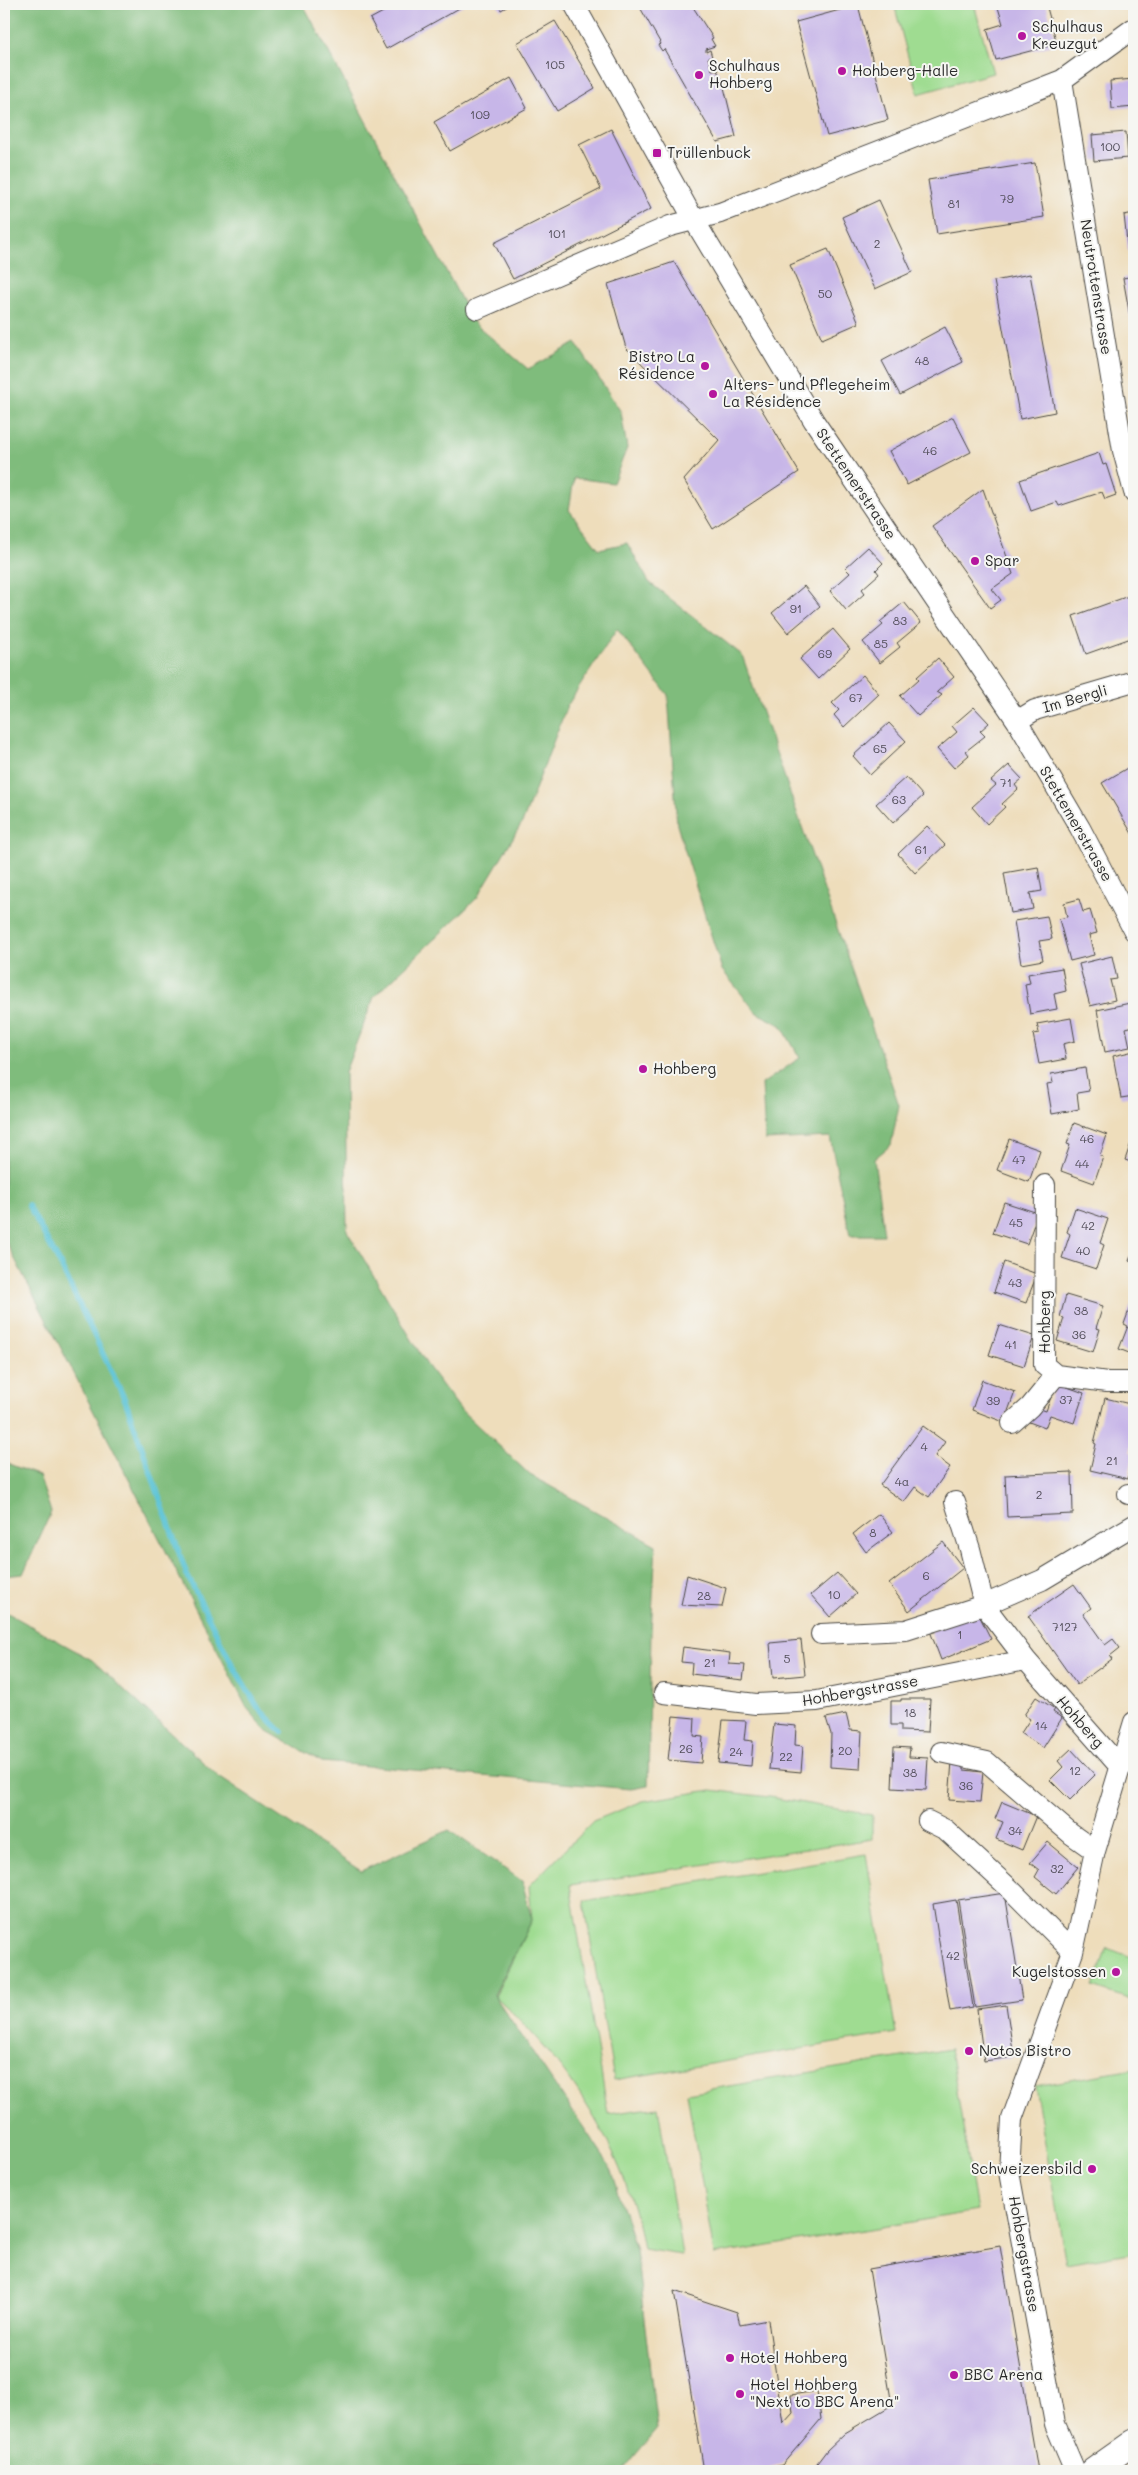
<svg xmlns="http://www.w3.org/2000/svg" width="1138" height="2475" font-family="Mali,sans-serif">
<style>
.green{fill:#9fdc91;stroke:#65845e}
.forest{fill:#7fbc7b;stroke:#557453}
.lines{fill:none;stroke-linecap:round;stroke-linejoin:round}
.stream{stroke:#59c2d5;stroke-width:5.5}
.building{fill:#c7b6e8}
.minor-casing{stroke:#484641;stroke-width:22}
.major-casing{stroke:#484641;stroke-width:27}
.minor{stroke:#fff;stroke-width:20}
.major{stroke:#fff;stroke-width:25}
.poi-dot{fill:#b5179e;stroke:#f6f6f2;stroke-width:2}
.labels{text-anchor:middle;stroke-width:4;stroke-linejoin:round;paint-order:stroke}
.number-label{font-size:12px;fill:#524e5a}
.poi-label{font-size:15px;fill:#2b2b2b;stroke:#f6f6f2;text-anchor:start}
.street-label{font-size:15px;fill:#2b2b2b;stroke:#f6f6f2}
</style>
<rect width="100%" height="100%" fill="#f6f6f2"/>
<filter id="ink" filterUnits="userSpaceOnUse"><feTurbulence type="fractalNoise" baseFrequency=".02" numOctaves="2"/><feDisplacementMap in="SourceGraphic" scale="10" xChannelSelector="R" yChannelSelector="G"/><feConvolveMatrix kernelMatrix="1 2 1 2 8 2 1 2 1" color-interpolation-filters="sRGB"/></filter>
<filter id="wash" filterUnits="userSpaceOnUse"><feTurbulence type="fractalNoise" baseFrequency=".0096" numOctaves="4" result="noise"/><feDisplacementMap in="SourceGraphic" scale="20" xChannelSelector="R" yChannelSelector="G"/><feGaussianBlur stdDeviation="1.12" result="paint"/><feColorMatrix in="noise" values="0 0 0 0 0 0 0 0 0 0 0 0 0 0 0 0 0 1.4 0 .05"/><feComposite in="paint" operator="in"/></filter>
<g filter="url(#wash)">
<rect width="100%" height="100%" fill="#edb"/>
<path class="green" d="M894 4H974L993 73 918 94Z
M711 1790 769 1797 872 1815V1839L570 1885 608 2114 658 2107 682 2255 643 2249C627 2151 567 2062 495 1996L532 1920 529 1886 593 1821 643 1801Z
M866 1854 896 2033 614 2080 584 1901Z
M1107 1948 1134 1958V2001L1093 1987Z
M950 2049 977 2211 714 2255 687 2093Z
M1134 2069V2252L1066 2264 1035 2086Z"/>
<path class="forest" d="M4 4H303L474 323 528 369 576 343 621 412 627 448 613 483 574 478 569 510 599 549 627 543 649 582 742 655 899 1105 891 1145 874 1159 884 1235H850L830 1137 765 1140 762 1084 800 1058 781 1025 757 1013 722 970 677 825 668 695 617 629 567 706 523 821 477 898 374 997 345 1072 347 1231 427 1365 460 1409 530 1475 656 1545 651 1632 648 1786 631 1789 322 1762 267 1731 247 1708 4 1238Z
M4 1462 39 1476 51 1512 23 1574 4 1576Z
M4 1611 92 1660 219 1777 361 1871 449 1830 522 1881 532 1920 494 1995 609 2165 636 2250 657 2429 622 2471H4Z"/>
<g class="lines">
<path class="stream" d="M28 1205 59 1262 125 1400 187 1575 232 1664 259 1709 282 1732"/>
</g>
<g id="blocks">
<path class="building" d="M398 4H462L463 6 386 49 370 19Z
M497 4H512L501 10Z
M638 4H691L713 38 711 39 715 46 706 49V52L710 50 712 57 708 58 712 70 717 69 720 79H722L736 137 717 142 664 49 662 51 658 45 661 44Z
M997 4H1046L1057 44 996 60 987 29 1003 24Z
M858 5 888 120 827 136 796 22Z
M555 21 595 88 557 111 517 43Z
M511 78 527 108 450 151 434 122Z
M1134 79V107L1112 109 1110 81Z
M611 129 651 209 513 279 494 243 601 189 579 145Z
M1126 132 1128 158 1094 161 1092 135Z
M1131 155H1134V173H1133Z
M1035 163 1044 217 937 234 928 180Z
M879 200 912 272 875 289 842 217Z
M1134 213V250L1128 251 1124 215Z
M828 249 859 323 822 339 790 265Z
M674 262 799 472 713 529 684 480 719 440 626 348 608 284Z
M1030 274 1055 412 1020 419 994 281Z
M1134 276V322H1131L1123 278Z
M945 327 963 362 900 395 882 361Z
M953 417 971 452 907 485 889 451Z
M1099 453 1103 465 1106 464 1116 495 1105 499 1102 492 1059 506 1057 502 1031 511 1020 480Z
M983 489 1013 574 992 589 1001 600 990 608 932 526Z
M868 547 883 563 876 570 879 574 862 589 865 593 846 610 830 591 850 573 845 568Z
M804 586 820 606 788 633 772 613Z
M1134 594V637L1086 654 1073 616Z
M904 602 921 623 897 643 900 647 880 663 863 642 883 625 880 622Z
M833 629 850 649 818 679 800 659Z
M938 658 954 677 937 692 942 695 918 716 900 696 919 679 917 677Z
M863 675 879 694 844 727 834 715 839 710 832 703Z
M974 707 989 723 980 731 985 736 966 751 969 755 954 768 937 749 957 732 952 726Z
M889 723 906 741 870 775 853 756Z
M1134 764V837L1102 783Z
M1009 765 1022 779 1015 785 1018 789 1002 804 1005 807 987 824 972 807 996 785 991 781Z
M906 777 923 796 893 823 876 804Z
M927 826 945 845 915 873 898 854Z
M1038 867 1042 891 1030 893 1033 909 1011 913 1004 873Z
M1079 899 1083 912 1090 910 1097 933 1089 935 1094 955 1070 961 1059 919 1067 917 1064 903Z
M1047 916 1052 939 1039 941 1043 960 1021 964 1014 921Z
M1112 956 1117 979 1110 980 1115 1000 1090 1006 1079 964Z
M1062 968 1066 991 1054 994 1057 1009 1030 1014 1025 984 1030 983 1028 974Z
M1130 1003 1134 1026 1126 1028 1130 1047 1105 1052 1097 1010Z
M1071 1018 1075 1041 1063 1044 1066 1059 1039 1064 1033 1034 1039 1033 1037 1024Z
M1134 1051V1096L1121 1098 1113 1056Z
M1085 1068 1089 1091 1077 1093 1079 1109 1052 1114 1047 1084 1053 1083 1051 1074Z
M1074 1123 1107 1135 1100 1156 1103 1157 1094 1183 1061 1171 1070 1145 1067 1144Z
M1134 1134V1163L1125 1160Z
M1009 1139 1040 1150 1029 1182 997 1170Z
M1004 1202 1038 1213 1027 1244 993 1233Z
M1075 1208 1108 1219 1100 1243 1104 1245 1096 1269 1062 1258 1070 1234 1067 1232Z
M1134 1248V1263L1129 1261Z
M1004 1262 1037 1274 1026 1303 994 1292Z
M1066 1295 1103 1306 1096 1328 1100 1329 1093 1352 1057 1341 1064 1318 1060 1317Z
M1132 1302 1134 1303V1355L1119 1349 1128 1326 1124 1324Z
M999 1325 1034 1336 1024 1366 989 1355Z
M982 1380 1015 1392 1004 1422 972 1410Z
M1056 1383 1084 1393 1074 1423 1050 1415 1045 1428 1029 1422 1034 1407 1046 1411Z
M1105 1398 1134 1405V1437L1130 1452 1134 1453 1128 1479 1090 1470 1096 1444 1094 1443Z
M923 1426 945 1442 935 1456 950 1467 929 1497 915 1487 904 1502 880 1485Z
M1072 1472 1073 1514 1007 1517 1005 1475Z
M879 1514 893 1532 866 1552 853 1534Z
M943 1542 963 1568 909 1611 889 1584Z
M837 1573 856 1594 830 1617 811 1595Z
M687 1575 726 1588 722 1607 681 1605Z
M1074 1584 1091 1608 1083 1614 1105 1645 1113 1639 1120 1648 1110 1656 1112 1659 1077 1685 1028 1616Z
M977 1611 991 1639 941 1660 930 1631Z
M801 1640 805 1675 773 1678 770 1643Z
M683 1647 730 1653 729 1664 745 1665 743 1680 691 1674 692 1663 681 1662Z
M1036 1697 1055 1709 1053 1712 1062 1718 1043 1748 1021 1733 1030 1719 1024 1715Z
M901 1699H930L928 1732 901 1731V1725H891V1701H901Z
M846 1714 850 1730 862 1731 860 1769 830 1767 831 1734 826 1718Z
M673 1716 695 1718 694 1736 703 1737 701 1763 668 1760Z
M723 1720 746 1721 744 1740 753 1741 751 1766 718 1763Z
M774 1724 796 1726 795 1745 803 1746 801 1772 769 1769Z
M894 1747 910 1748 909 1757 928 1758 926 1790 892 1788Z
M1071 1749 1095 1775 1070 1800 1050 1780 1063 1767 1058 1761Z
M952 1761 964 1762V1770L983 1772 980 1802 949 1800Z
M1002 1802 1036 1816 1022 1850 996 1839 1003 1822 995 1819Z
M1048 1842 1078 1867 1056 1894 1035 1877 1039 1870 1030 1863Z
M1005 1893 1022 2000 975 2007 958 1900Z
M956 1900 973 2007 950 2011 933 1904Z
M1006 2005 1014 2057 984 2061 977 2009Z
M1000 2246 1038 2471H811L827 2450 845 2433 892 2405 869 2269Z
M674 2291 737 2312 740 2325 768 2320 783 2424 793 2413 791 2395 817 2391 821 2419 782 2465 758 2471H704Z"/>
</g>
</g>
<g filter="url(#ink)">
<use href="#blocks" fill-opacity="0" stroke="#484641" stroke-width="1"/>
<g class="lines">
<defs>
<path id="minor" d="M574 4 694 220 814 421 1017 721 1080 828 1134 931
M1062 80 1123 451 1134 492
M477 309 670 226 720 213 1062 80 1134 28
M1017 721 1035 710 1134 681
M1045 1185 1044 1365 1056 1375 1107 1382H1134
M1012 1423 1030 1407 1056 1375
M1128 1494 1134 1495
M955 1502 970 1549 984 1605 1026 1660 1121 1768
M821 1634 906 1630 984 1605 1042 1580 1134 1525
M664 1693 756 1704 817 1701 1026 1660
M941 1752 987 1762 1071 1834 1095 1851
M928 1821 946 1830 1008 1887 1073 1952
M1075 2471 1055 2424 1009 2172 1012 2119 1073 1952 1095 1851 1134 1722"/>
<path id="major" d="M1093 2471 1134 2442"/>
</defs>
<use href="#minor" class="minor-casing"/>
<use href="#major" class="major-casing"/>
<use href="#minor" class="minor"/>
<use href="#major" class="major"/>
</g>
</g>
<g class="poi-dot">
<circle cx="1022" cy="36" r="5"/>
<circle cx="842" cy="71" r="5"/>
<circle cx="699" cy="75" r="5"/>
<rect x="652" y="148" width="10" height="10" rx="2.5"/>
<circle cx="705" cy="366" r="5"/>
<circle cx="713" cy="394" r="5"/>
<circle cx="975" cy="561" r="5"/>
<circle cx="643" cy="1069" r="5"/>
<circle cx="1116" cy="1972" r="5"/>
<circle cx="969" cy="2051" r="5"/>
<circle cx="1092" cy="2169" r="5"/>
<circle cx="730" cy="2358" r="5"/>
<circle cx="954" cy="2375" r="5"/>
<circle cx="740" cy="2394" r="5"/>
</g>
<g class="labels">
<g class="number-label">
<text x="555" y="69">105</text>
<text x="480" y="119">109</text>
<text x="1110" y="151">100</text>
<text x="1007" y="203">79</text>
<text x="954" y="208">81</text>
<text x="557" y="238">101</text>
<text x="877" y="248">2</text>
<text x="825" y="298">50</text>
<text x="922" y="365">48</text>
<text x="930" y="455">46</text>
<text x="796" y="613">91</text>
<text x="900" y="625">83</text>
<text x="881" y="648">85</text>
<text x="825" y="658">69</text>
<text x="856" y="702">67</text>
<text x="880" y="753">65</text>
<text x="1006" y="787">71</text>
<text x="899" y="804">63</text>
<text x="921" y="854">61</text>
<text x="1087" y="1143">46</text>
<text x="1019" y="1164">47</text>
<text x="1082" y="1168">44</text>
<text x="1016" y="1227">45</text>
<text x="1088" y="1230">42</text>
<text x="1083" y="1255">40</text>
<text x="1015" y="1287">43</text>
<text x="1081" y="1315">38</text>
<text x="1079" y="1339">36</text>
<text x="1011" y="1349">41</text>
<text x="1066" y="1404">37</text>
<text x="993" y="1405">39</text>
<text x="924" y="1451">4</text>
<text x="1112" y="1465">21</text>
<text x="902" y="1486">4a</text>
<text x="1039" y="1499">2</text>
<text x="873" y="1537">8</text>
<text x="926" y="1580">6</text>
<text x="834" y="1599">10</text>
<text x="704" y="1600">28</text>
<text x="1065" y="1631">7127</text>
<text x="960" y="1639">1</text>
<text x="787" y="1663">5</text>
<text x="710" y="1667">21</text>
<text x="910" y="1717">18</text>
<text x="1041" y="1730">14</text>
<text x="686" y="1753">26</text>
<text x="845" y="1755">20</text>
<text x="736" y="1756">24</text>
<text x="786" y="1761">22</text>
<text x="1075" y="1775">12</text>
<text x="910" y="1777">38</text>
<text x="966" y="1790">36</text>
<text x="1015" y="1835">34</text>
<text x="1057" y="1873">32</text>
<text x="953" y="1960">42</text>
</g>
<g class="poi-label">
<text x="1032" y="32">Schulhaus<tspan x="1032" dy="17">Kreuzgut</tspan></text>
<text x="709" y="71">Schulhaus<tspan x="709" dy="17">Hohberg</tspan></text>
<text x="852" y="76">Hohberg-Halle</text>
<text x="667" y="158">Trüllenbuck</text>
<text x="695" y="362" text-anchor="end">Bistro La<tspan x="695" dy="17">Résidence</tspan></text>
<text x="723" y="390">Alters- und Pflegeheim<tspan x="723" dy="17">La Résidence</tspan></text>
<text x="985" y="566">Spar</text>
<text x="653" y="1074">Hohberg</text>
<text x="1106" y="1977" text-anchor="end">Kugelstossen</text>
<text x="979" y="2056">Notos Bistro</text>
<text x="1082" y="2174" text-anchor="end">Schweizersbild</text>
<text x="740" y="2363">Hotel Hohberg</text>
<text x="964" y="2380">BBC Arena</text>
<text x="750" y="2390">Hotel Hohberg<tspan x="750" dy="17">"Next to BBC Arena"</tspan></text>
</g>
<g class="street-label">
<text transform="translate(1096 287) rotate(81)" y="5">Neutrottenstrasse</text>
<text transform="translate(856 484) rotate(56)" y="5">Stettemerstrasse</text>
<text transform="translate(1075 699) rotate(-16)" y="5">Im Bergli</text>
<text transform="translate(1076 824) rotate(60)" y="5">Stettemerstrasse</text>
<text transform="translate(1045 1322) rotate(-90)" y="5">Hohberg</text>
<text transform="translate(860 1691) rotate(-10)" y="5">Hohbergstrasse</text>
<text transform="translate(1080 1722) rotate(49)" y="5">Hohberg</text>
<text transform="translate(1024 2254) rotate(80)" y="5">Hohbergstrasse</text>
</g>
</g>
<rect width="1138" height="2475" fill="none" stroke="#f6f6f2" stroke-width="20"/>
</svg>
